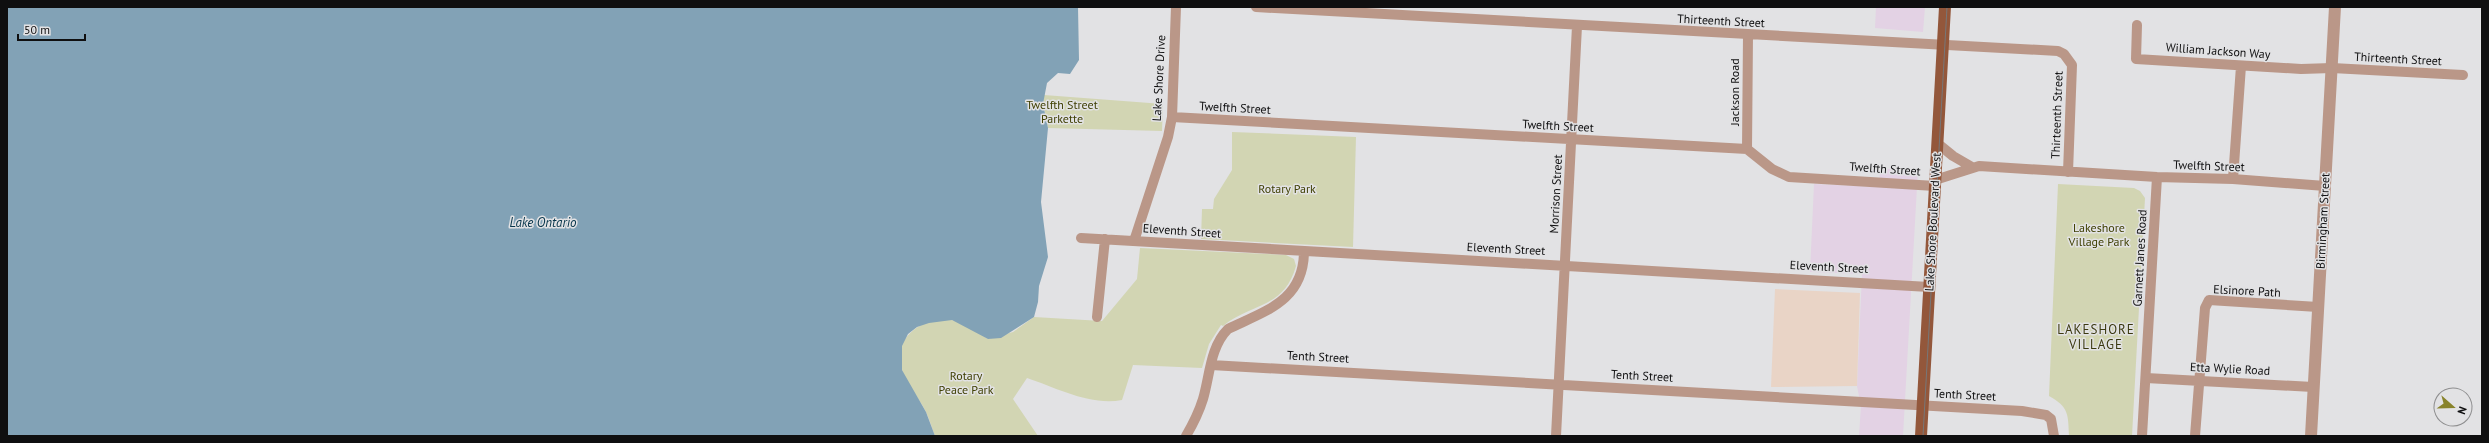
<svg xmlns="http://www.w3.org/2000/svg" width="2489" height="443" font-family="'PT Sans',sans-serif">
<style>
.commercial{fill:#e3d2e4}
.education{fill:#e9d4c6}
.green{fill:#d2d5b3}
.water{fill:#82a2b6}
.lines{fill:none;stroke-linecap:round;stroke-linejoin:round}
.minor{stroke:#ba9788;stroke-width:10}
.tertiary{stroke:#ba9788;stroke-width:12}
.primary{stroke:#93573b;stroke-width:12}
.tram{stroke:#777778;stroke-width:1}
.labels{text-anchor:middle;stroke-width:3;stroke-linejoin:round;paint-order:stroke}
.street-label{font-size:12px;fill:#0f0f10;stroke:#e2e2e4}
.park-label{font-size:12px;fill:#404104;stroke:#e2e2e4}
.water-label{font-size:13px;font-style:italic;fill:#05344a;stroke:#e2e2e4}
.neighbourhood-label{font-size:13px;letter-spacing:1px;fill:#3b390f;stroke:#e2e2e4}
</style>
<rect width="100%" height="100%" fill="#e2e2e4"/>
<path class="commercial" d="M1876 7H1925L1923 32 1875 28Z
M1880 169H1918L1903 436H1859L1861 406 1857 386 1862 274 1810 272 1814 184 1879 187Z"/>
<path class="education" d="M1775 289 1860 293 1857 386 1771 387Z"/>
<path class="green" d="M1044 95 1163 104 1162 131 1048 128 1043 104Z
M1232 132 1356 137 1353 247 1201 239 1202 209H1213L1214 199 1232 170Z
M2058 184 2134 188 2140 191 2145 198 2132 436H2069C2068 414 2069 407 2049 396Z
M1140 248 1286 255 1294 259 1296 266C1284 309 1251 303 1223 326L1221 325 1209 344 1202 368 1133 365 1122 400C1090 406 1057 388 1027 378L1013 399 1038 436H935C932 428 929 418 925 410 918 397 907 384 902 370 890 339 924 315 952 320 965 323 977 332 988 339L1013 332 1034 317 1102 321 1137 279Z"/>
<path class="water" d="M7 7H1078L1079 60 1070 74 1058 73 1047 83 1043 104 1048 128 1041 202 1048 257 1039 286 1038 302 1034 317 1001 338 988 339 952 320 929 323 917 327 908 334 902 346V370L926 412 935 436H7Z"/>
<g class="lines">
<path class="minor" d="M1256 7 2058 51 2064 54 2072 65 2068 172
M2137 25 2136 59 2301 69 2332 68 2463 75
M1172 117 1747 149 1772 169 1789 177 1935 186
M1937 143 1953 156 1972 167
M1747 149 1748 35
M2233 179 2241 66
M1935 180 1979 166 2157 177 2233 179 2325 186
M1081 238 1929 287
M1134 241 1168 137 1172 117 1176 7
M1097 317 1105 239
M1211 365 2022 411 2046 415 2051 419 2054 436
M2146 378 2313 387
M1186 436C1193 424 1199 412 1203 399 1210 375 1210 347 1228 329 1265 311 1304 301 1304 251
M1556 436 1577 26
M2142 436 2157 177
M2195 436 2205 308 2209 300 2318 307"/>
<path class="tertiary" d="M2311 436 2335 7"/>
<path class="primary" d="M1921 436 1945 7"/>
<path class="tram" d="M1923 436 1947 7"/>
</g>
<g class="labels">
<g class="street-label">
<text transform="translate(1721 21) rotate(3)" y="4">Thirteenth Street</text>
<text transform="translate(2218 51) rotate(4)" y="4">William Jackson Way</text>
<text transform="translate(2398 59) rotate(3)" y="4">Thirteenth Street</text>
<text transform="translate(1159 78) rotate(-87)" y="4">Lake Shore Drive</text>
<text transform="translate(1735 92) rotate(-90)" y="4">Jackson Road</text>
<text transform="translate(1235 108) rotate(3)" y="4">Twelfth Street</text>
<text transform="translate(2057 115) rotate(-88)" y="4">Thirteenth Street</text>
<text transform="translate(1558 126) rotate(3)" y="4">Twelfth Street</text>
<text transform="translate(2209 166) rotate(2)" y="4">Twelfth Street</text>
<text transform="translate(1885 169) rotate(4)" y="4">Twelfth Street</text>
<text transform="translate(1556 194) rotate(-87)" y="4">Morrison Street</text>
<text transform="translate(2323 221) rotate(-87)" y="4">Birmingham Street</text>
<text transform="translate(1933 222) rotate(-87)" y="4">Lake Shore Boulevard West</text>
<text transform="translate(1182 231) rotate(4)" y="4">Eleventh Street</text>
<text transform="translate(1506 249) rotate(3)" y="4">Eleventh Street</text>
<text transform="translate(2140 258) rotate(-87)" y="4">Garnett Janes Road</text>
<text transform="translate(1829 267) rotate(3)" y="4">Eleventh Street</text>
<text transform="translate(2247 291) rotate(3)" y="4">Elsinore Path</text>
<text transform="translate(1318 357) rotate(3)" y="4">Tenth Street</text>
<text transform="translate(2230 369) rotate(3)" y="4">Etta Wylie Road</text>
<text transform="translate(1642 376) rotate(3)" y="4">Tenth Street</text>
<text transform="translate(1965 395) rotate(3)" y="4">Tenth Street</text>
</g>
<g class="park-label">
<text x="1062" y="109">Twelfth Street<tspan x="1062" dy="14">Parkette</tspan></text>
<text x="1287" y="193">Rotary Park</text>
<text x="2099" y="232">Lakeshore<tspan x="2099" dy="14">Village Park</tspan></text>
<text x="966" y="380">Rotary<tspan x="966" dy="14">Peace Park</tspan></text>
</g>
<g class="water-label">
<text x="543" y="227">Lake Ontario</text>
</g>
<g class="neighbourhood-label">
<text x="2096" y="334">LAKESHORE<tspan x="2096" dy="15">VILLAGE</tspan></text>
</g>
</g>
<rect width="2489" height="443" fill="none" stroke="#0f0f10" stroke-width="16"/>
<g transform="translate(2453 407) rotate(110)"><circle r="19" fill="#e2e2e4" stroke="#8e8e8f"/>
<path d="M0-3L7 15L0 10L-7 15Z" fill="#88832b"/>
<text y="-6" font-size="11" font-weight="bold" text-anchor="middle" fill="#0f0f10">N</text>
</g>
<path d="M18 34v6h67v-6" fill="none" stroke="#0f0f10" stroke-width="2"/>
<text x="24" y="34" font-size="12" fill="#0f0f10" stroke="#e2e2e4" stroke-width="3" paint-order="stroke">50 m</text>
</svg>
